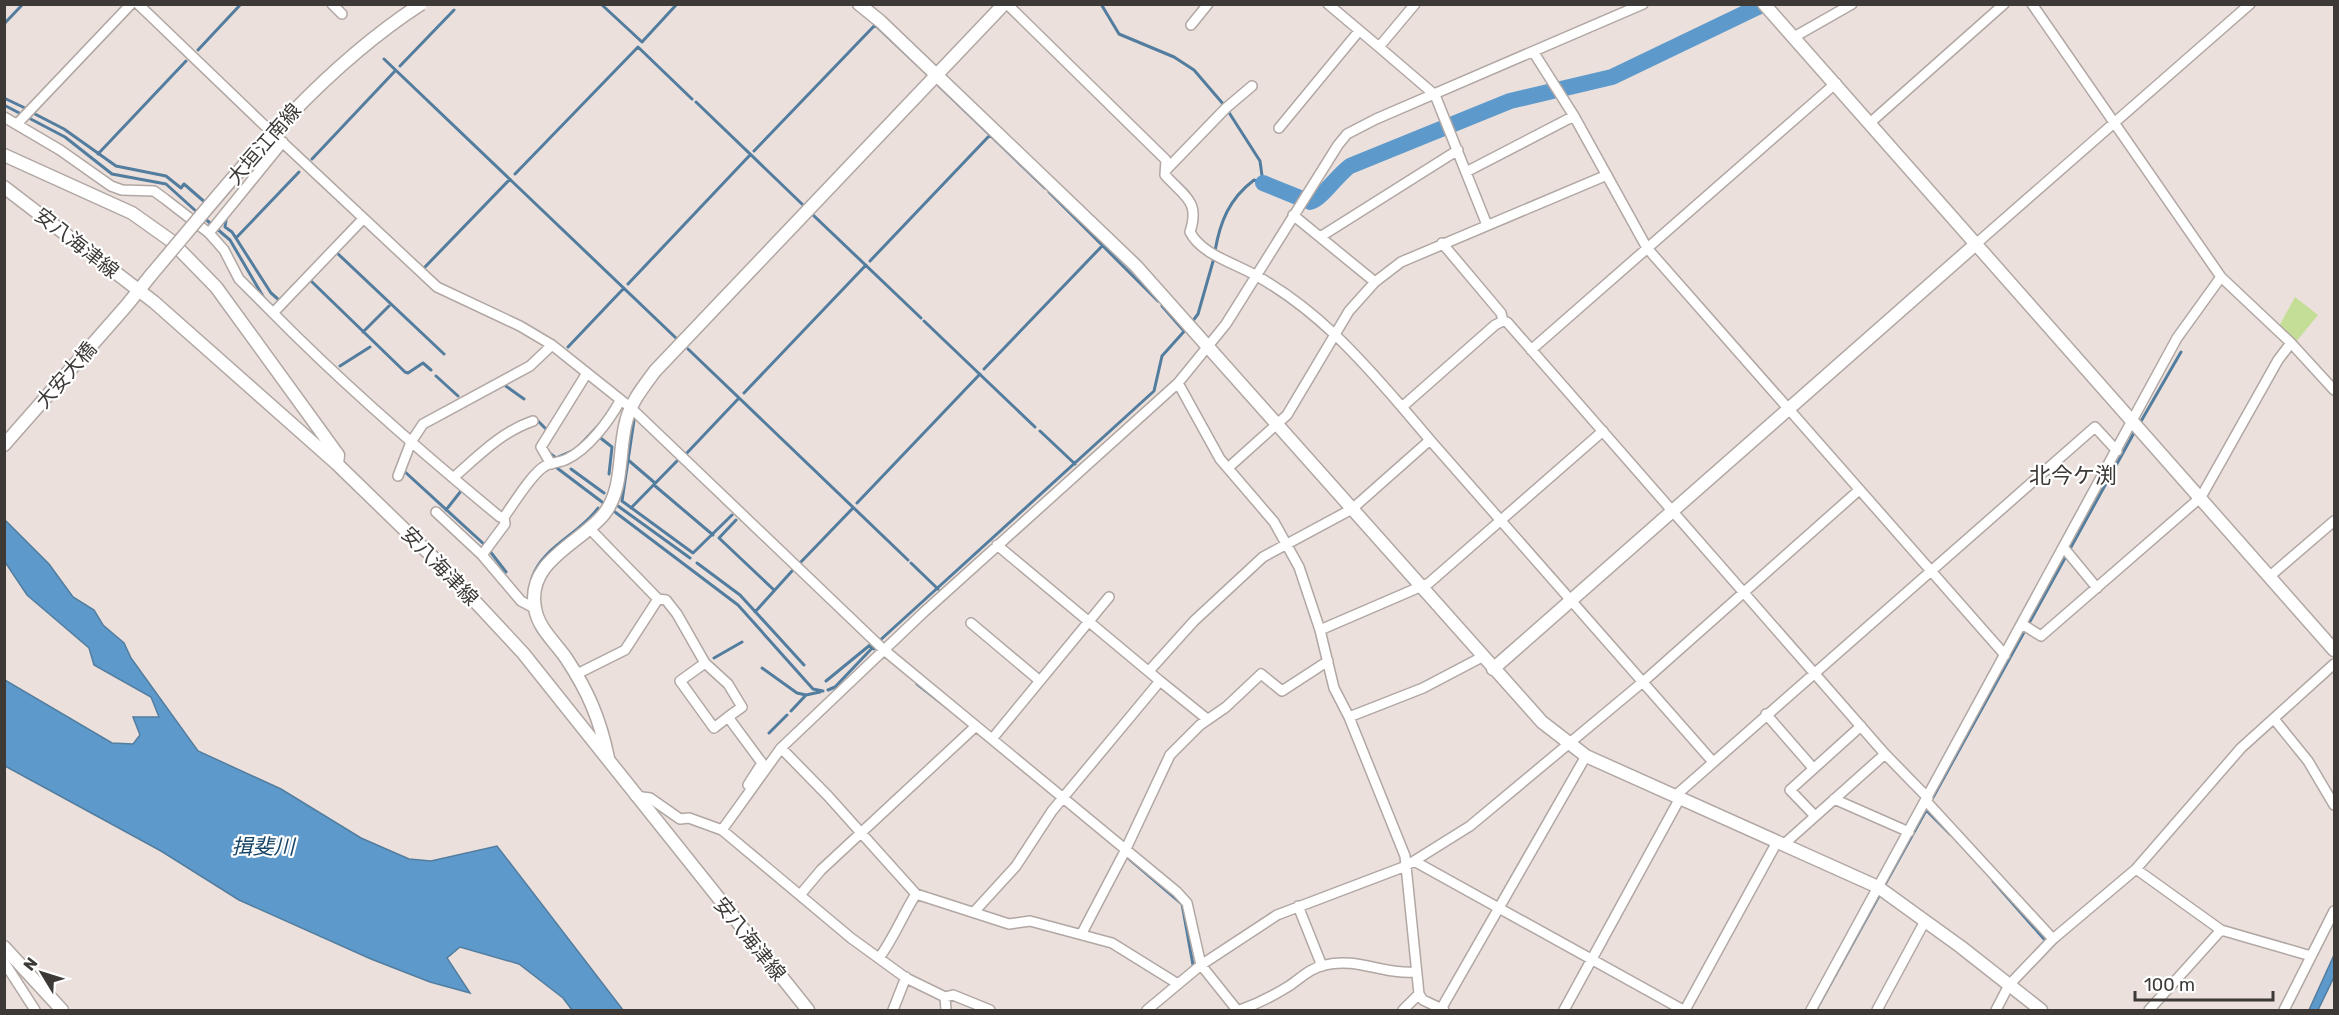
<svg xmlns="http://www.w3.org/2000/svg" width="2339" height="1015" font-family="Rubik,'Noto Sans JP',sans-serif">
<style>
.green{fill:#c4dd97}
.water{fill:#5d9acb;stroke:#537d9f;stroke-width:1.5}
.lines{fill:none;stroke-linecap:round;stroke-linejoin:round}
.stream{stroke:#537d9f;stroke-width:3}
.river{stroke:#5d9acb;stroke-width:16}
.street-casing{stroke:#b1a7a3;stroke-width:12}
.secondary-casing{stroke:#b1a7a3;stroke-width:15}
.street{stroke:#fff;stroke-width:9}
.secondary{stroke:#fff;stroke-width:12}
.secondary-bridge-casing{stroke:#b1a7a3;stroke-width:15;stroke-linecap:butt}
.secondary-bridge{stroke:#fff;stroke-width:12}
.labels{text-anchor:middle;stroke-width:4.5;stroke-linejoin:round;paint-order:stroke}
.street-label{font-size:20px;fill:#3d3937;stroke:#fff}
.water-label{font-size:21px;font-style:italic;fill:#184668;stroke:#fff}
.quarter-label{font-size:22px;fill:#3d3937;stroke:#fff}
</style>
<rect width="100%" height="100%" fill="#ebe0dc"/>
<path class="green" d="M2295 297 2318 315 2295 343 2278 328Z"/>
<path class="water" d="M4 519 49 564 73 597 94 610 103 625 124 643 131 658 198 751 281 789 361 838 409 859 431 861 497 846 623 1010H572L563 998 519 964 460 947 447 958 470 993 430 982 371 959 239 900 161 851 5 766V680L112 743 133 744 140 735 133 717H159L151 697 94 665 89 648 27 595 5 562Z
M2334 955V977L2318 1010H2309Z"/>
<g class="lines">
<path class="stream" d="M601 4 642 42 677 4
M1101 4 1119 34 1174 57 1194 70 1224 105
M4 24 23 4
M198 50 241 4
M384 59 677 339
M400 66 454 10
M939 86 1045 188
M4 98 25 108
M696 102 802 204
M4 105 65 137 112 174 166 184 198 213
M33 113 64 129 116 166 166 176 181 188 184 184 207 204
M754 151 875 25 927 74
M98 154 186 61
M312 159 395 71
M515 174 638 47 692 99
M1049 192 1158 301
M812 214 921 318
M203 217 230 240 264 298
M226 220 225 227 232 232 271 293 279 300
M236 238 299 172
M1215 251C1220 222 1229 199 1254 180L1263 183 1260 161 1228 111
M334 254 336 252 444 354
M870 261 990 135
M425 267 510 179
M311 278 309 279 405 372 408 373 423 363 431 370
M628 284 750 155
M1162 306 1184 331
M924 321 1035 427
M1192 322 1198 314 1214 258
M363 332 389 306
M568 347 624 288
M688 349 908 560
M340 366 370 347
M984 369 1103 245
M436 376 458 396
M503 384 524 399
M744 393 866 265
M537 420 548 431
M634 420 622 501 693 553 732 515
M2140 423 2181 352
M1040 431 1075 464
M598 436 612 447 609 474
M579 446 597 427
M548 452 556 458 574 450
M685 455 739 398
M627 459 655 483
M557 468 606 505
M571 469 604 493
M404 471 486 546
M654 485 713 535
M857 503 980 374
M618 506 690 558
M631 508 677 461
M611 509 738 605 813 689 823 691
M446 510 461 491
M736 520 719 538 774 590
M489 550 506 572
M697 563 740 595 804 665
M911 563 938 589
M799 564 853 508
M532 578C542 547 580 534 598 508
M755 612 792 571
M714 658 742 642
M762 668 797 693 806 695
M826 681 870 645 874 649
M917 684 949 709
M828 690 835 687 877 643 1154 391 1162 356 1188 327
M791 711 806 695 820 692
M769 733 787 715
M1931 801 2135 431
M1926 810 1950 834
M1127 857 1182 904 1193 965
M1993 881 2044 939
M1883 888 1928 807
M1816 1010 1880 894"/>
<path class="river" d="M1263 183 1300 198
M1310 202C1321 200 1337 175 1350 166L1510 101 1612 77 1764 4"/>
<defs>
<path id="street" d="M138 4 265 126
M332 4 342 14
M1007 4 1166 160 1165 175C1185 197 1200 201 1190 232 1201 254 1234 263 1255 275 1315 308 1358 356 1402 407
M1328 4 1379 47 1415 4
M2032 4 2221 277 2291 343 2334 390
M1191 25 1208 4
M1794 37 1852 4
M1379 47 1435 95 1487 225
M1534 53 1574 116 1647 248 2005 655
M4 117 60 150 111 186 122 190 154 191 165 199 209 233 224 250 239 279 273 313
M1871 122 2004 4
M17 124 131 4
M1279 128 1359 31
M280 140 437 287 520 326 552 345 631 408 884 650 1177 892 1187 903 1201 965 1237 1010
M1166 170 1226 108 1252 86
M1466 172 1574 116
M1293 215 1375 282
M363 219 273 313C344 385 421 452 500 517H504
M209 233 283 142
M1320 237 1458 150
M1442 243 1501 313 1503 321 1507 322 1885 754 1928 798
M1977 243 2250 4
M1531 350 1836 83
M1178 383 1220 459 1274 522 1299 567 1320 630 1334 688 1349 717 1405 856 1419 994 1423 1000 1444 1010
M1430 440 1713 762
M551 464 541 447 587 373
M1228 468 1287 415 1349 311 1375 282 1401 262 1607 175
M398 476 411 442 423 424 530 366 552 345
M453 478C478 456 501 432 533 421
M436 512 482 555 521 601 534 608
M589 528 658 599 666 600 677 614 705 663 728 684 742 707 728 717
M2064 548 2097 588
M482 555 505 524 504 517C513 505 532 473 545 466 551 462 560 463 567 459 588 449 609 421 620 401
M2270 576 2334 521
M971 623 1040 681
M2022 624 2041 636 2201 497 2278 360 2291 343
M1320 630 1429 583 1603 431
M705 663 680 681 714 728 728 717 762 763 748 785
M1149 671 1194 621 1263 557 1352 509 1430 440 1402 407 1495 325 1503 321
M575 675 625 650 658 599
M1160 681 1207 719
M1766 714 1813 768
M1349 717 1423 688 1482 657
M2274 719 2308 761 2334 805
M992 739 1109 597
M781 748 828 796 916 894
M635 796 650 798 680 819 689 818 722 830 851 938 906 978 945 997 953 995 990 1010
M1675 796 2095 427 2117 451
M1834 799 1909 832
M1926 801 2053 939
M1815 816 1790 790 1861 726
M722 830 781 748 924 612 1178 383 1226 324 1338 145 1347 134 1376 119 1643 4
M1783 845 1885 754
M1414 861 1683 1010
M2136 869 2221 930 2311 956
M800 895 821 870 976 726
M1298 906 1322 966
M974 912 1016 866 1052 811 1160 681 997 545
M1082 933 1124 853 1170 755 1200 725 1226 707 1261 674 1282 691 1328 661
M879 958C894 938 902 916 916 894L1009 924 1030 921 1112 943 1178 984
M4 962 35 1010
M945 997 946 1010
M1441 1009 1586 756
M893 1010 906 977
M1147 1010 1201 965 1277 915 1406 866 1470 826 1644 681 1858 491
M1240 1010C1257 1004 1273 996 1289 986 1301 978 1310 968 1325 965 1356 957 1385 975 1416 972
M1403 1010 1419 994
M1564 1010 1680 798
M1685 1010 1777 842
M1811 1010 2177 338 2221 277
M1877 1010 1925 921
M1996 1010 2009 985 2053 939 2136 869 2241 748 2334 664
M2149 1010 2221 930
M2284 1010 2334 911"/>
<path id="secondary" d="M859 4 880 21 1136 266 1542 722 1586 756 1878 887 1961 947 2041 1010
M1764 4 2334 650
M4 155 132 213 170 240 216 287 338 455 337 464
M4 187 154 302 337 464 441 565 523 653 808 1010
M4 445 127 305 151 275
M1493 669 1977 243
M608 758C600 719 588 691 566 658 555 642 538 628 535 608 526 561 580 544 604 514 624 489 618 451 626 422 630 403 644 386 655 371L1004 4
M4 947 62 1010"/>
</defs>
<use href="#street" class="street-casing"/>
<use href="#secondary" class="secondary-casing"/>
<use href="#street" class="street"/>
<use href="#secondary" class="secondary"/>
<defs>
<path id="secondary-bridge" d="M151 275C234 177 312 75 421 4"/>
</defs>
<use href="#secondary-bridge" class="secondary-bridge-casing"/>
<use href="#secondary-bridge" class="secondary-bridge"/>
</g>
<g class="labels">
<g class="street-label">
<text transform="translate(264 144) rotate(-49)" y="7">大垣江南線</text>
<text transform="translate(77 243) rotate(38)" y="7">安八海津線</text>
<text transform="translate(66 375) rotate(-49)" y="7">大安大橋</text>
<text transform="translate(440 566) rotate(46)" y="7">安八海津線</text>
<text transform="translate(750 939) rotate(51)" y="7">安八海津線</text>
</g>
<g class="water-label">
<text x="263" y="854">揖斐川</text>
</g>
<g class="quarter-label">
<text x="2073" y="483">北今ケ渕</text>
</g>
</g>
<rect width="2339" height="1015" fill="none" stroke="#3d3937" stroke-width="12"/>
<g transform="translate(42 973) rotate(308)" stroke="#ffffff" stroke-width="4.5" paint-order="stroke">
<path d="M0-4.5L10 22L0 15L-10 22Z" fill="#3d3937"/>
<text y="-9" font-size="16" font-weight="bold" text-anchor="middle" fill="#3d3937">N</text>
</g>
<path d="M2135 991v9h138v-9" fill="none" stroke="#3d3937" stroke-width="3"/>
<text x="2144" y="991" font-size="18" fill="#3d3937" stroke="#ffffff" stroke-width="4.5" paint-order="stroke">100 m</text>
</svg>
